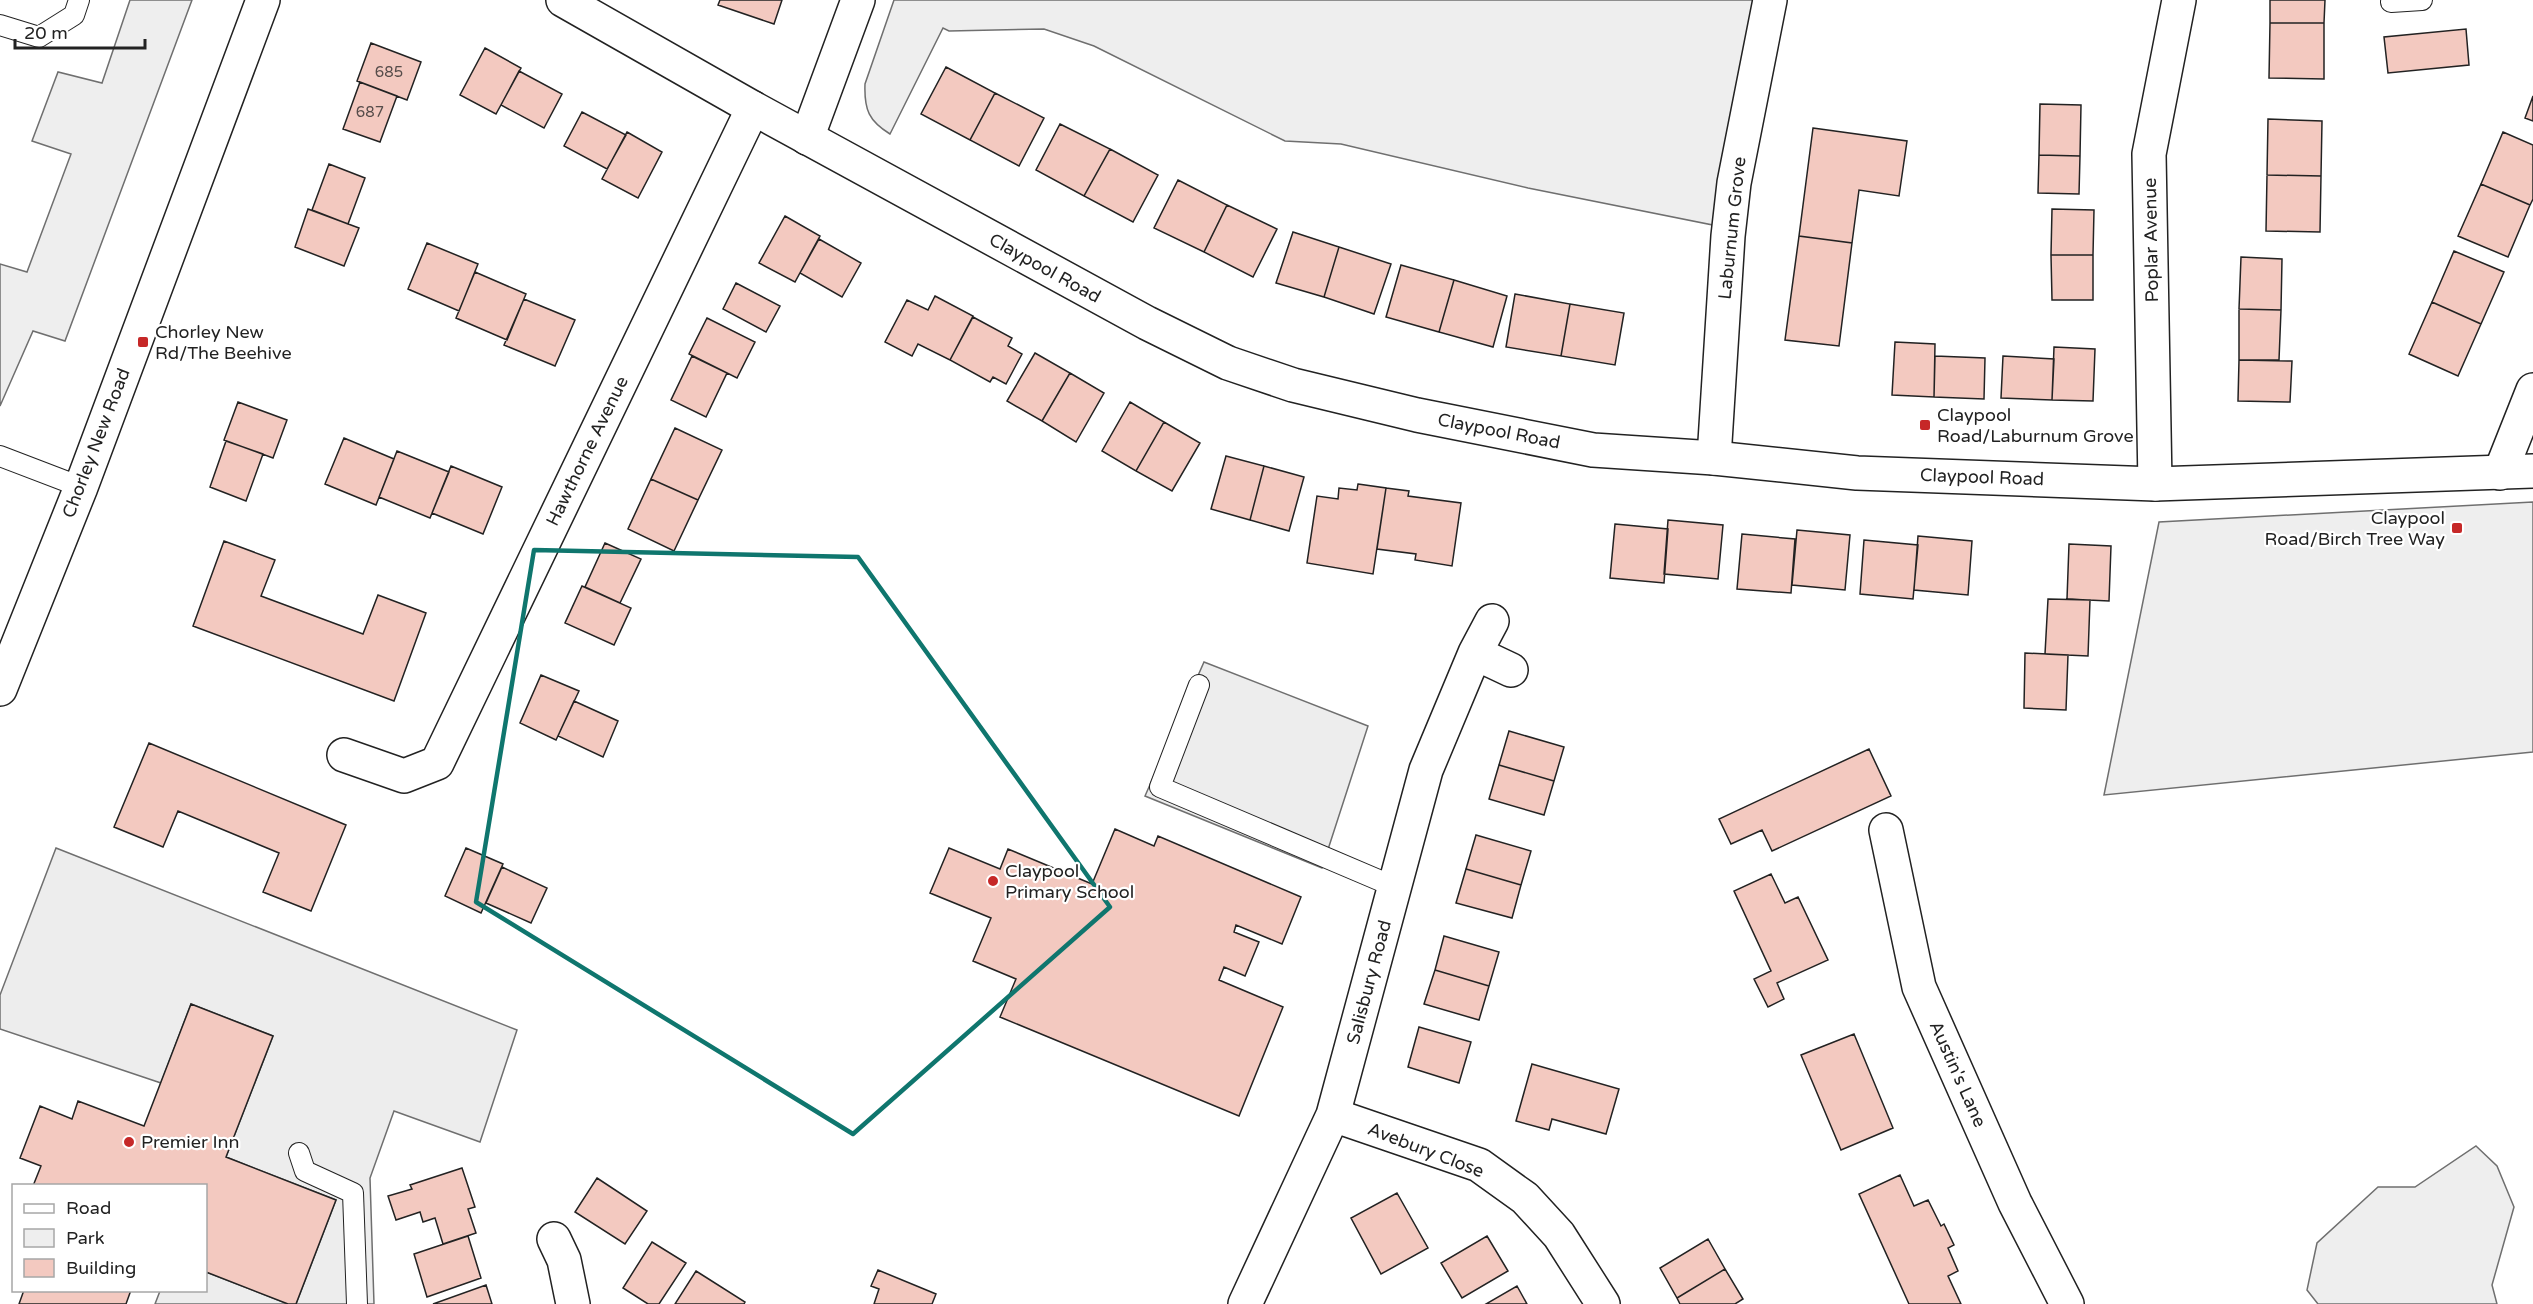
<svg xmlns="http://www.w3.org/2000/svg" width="2533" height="1304" font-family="'Varela Round',sans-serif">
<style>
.green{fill:#eee;stroke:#6f6f6f;stroke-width:1.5}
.parking{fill:#ededed;stroke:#6f6f6f;stroke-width:1.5}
.building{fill:#f3c9c0;stroke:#222;stroke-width:1.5}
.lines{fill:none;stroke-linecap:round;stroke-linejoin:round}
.service-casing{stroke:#222;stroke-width:22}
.minor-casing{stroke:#222;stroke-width:36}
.tertiary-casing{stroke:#222;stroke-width:36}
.primary-casing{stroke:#222;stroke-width:36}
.service{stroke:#fff;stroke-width:20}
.minor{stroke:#fff;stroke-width:33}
.tertiary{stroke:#fff;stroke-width:33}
.primary{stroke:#fff;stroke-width:33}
.marked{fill:none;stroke:#0f766e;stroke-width:4.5;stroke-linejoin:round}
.poi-dot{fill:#c62828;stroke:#fff;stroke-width:2}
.labels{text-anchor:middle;stroke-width:4.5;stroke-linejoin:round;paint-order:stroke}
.number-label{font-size:15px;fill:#564c4a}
.street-label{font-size:18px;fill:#222;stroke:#fff}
.poi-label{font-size:18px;fill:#222;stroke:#fff;text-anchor:start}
</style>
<rect width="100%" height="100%" fill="#fff"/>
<path class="green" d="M130 0H192L65 341 33 331 0 406V264L27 272 71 154 32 141 58 72 102 83Z
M894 0H1756L1713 225 1528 188 1341 144 1285 141 1094 46 1044 29 949 31 943 28 890 134C869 121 864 110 865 84Z
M2533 502V752L2104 795 2159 522Z
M2476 1146 2497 1166 2514 1207 2492 1285 2497 1304H2318L2307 1290 2317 1243 2378 1187H2415Z"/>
<path class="parking" d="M1204 662 1368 726 1322 868 1145 796Z
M56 848 517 1030 480 1142 394 1111 370 1178 374 1304H296L336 1200 226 1157 273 1036 191 1004 161 1083 0 1029V995Z
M206 1272 288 1304H155L160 1291 206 1290Z"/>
<path class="building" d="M720 0H782L774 24 718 5Z
M2270 0H2325L2324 23H2270Z
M2270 23H2324V79L2269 78Z
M2466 29 2469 65 2388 73 2384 37Z
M371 43 421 62 407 100 357 81Z
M485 48 521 68 496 114 460 95Z
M946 67 995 93 970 140 921 114Z
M519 71 562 94 544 128 501 105Z
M360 82 397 96 380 142 343 129Z
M995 93 1044 118 1019 166 970 140Z
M2533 96V121L2525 118Z
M2040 104 2081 105 2080 156 2039 155Z
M582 112 626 135 607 169 564 146Z
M2268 119 2322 121 2321 176 2267 175Z
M1060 124 1110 149 1084 196 1036 170Z
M1813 128 1907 141 1899 196 1859 190 1852 243 1799 236Z
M627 132 662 152 638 198 602 179Z
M2503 132 2533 145V199L2530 205 2481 184Z
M1110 149 1158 175 1133 222 1084 196Z
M2039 155 2080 156 2079 194 2038 193Z
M329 164 365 178 348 224 312 210Z
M2267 175 2321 176 2320 232 2266 231Z
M1178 180 1227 205 1204 252 1154 228Z
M2481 184 2530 205 2508 257 2458 236Z
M1227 205 1277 229 1253 277 1204 252Z
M308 209 359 228 344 266 295 247Z
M2052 209 2094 210 2093 255H2051Z
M785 216 820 236 795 282 759 263Z
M1293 232 1339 247 1324 297 1276 283Z
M1799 236 1852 243 1839 346 1785 340Z
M819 239 861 263 842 297 800 273Z
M427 243 478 264 459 311 408 289Z
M1339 247 1391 264 1374 314 1324 297Z
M2454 251 2504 272 2481 324 2432 302Z
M2051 255H2093V300H2052Z
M2241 257 2282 259 2281 310 2239 309Z
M1401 265 1454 280 1439 332 1386 317Z
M475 272 526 294 507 340 456 318Z
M1454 280 1507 296 1493 347 1439 332Z
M736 283 780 306 766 332 723 309Z
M1515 294 1570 304 1561 356 1506 347Z
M935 296 973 316 950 360 918 344 912 356 885 342 907 300 928 310Z
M524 299 575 320 555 366 504 345Z
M2432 302 2481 324 2458 376 2409 354Z
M1570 304 1624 313 1615 365 1561 356Z
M2239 309 2281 310 2279 360H2239Z
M973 317 1012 338 1008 346 1022 354 1006 384 993 377 990 382 950 360Z
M707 318 755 342 737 378 689 354Z
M1895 342 1935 344 1934 397 1892 395Z
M2054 347 2095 349 2093 401 2052 400Z
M1035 353 1070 373 1042 421 1007 401Z
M692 356 727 373 706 417 671 400Z
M1935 356 1985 358 1984 399 1934 397Z
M2003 356 2054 359 2052 400 2001 398Z
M2239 360 2292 361 2290 402 2238 401Z
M1070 373 1104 393 1076 442 1042 421Z
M238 402 287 420 273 458 224 440Z
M1130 402 1164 422 1136 471 1102 451Z
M1164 422 1200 443 1172 491 1136 471Z
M675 428 722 450 698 500 651 479Z
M344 438 394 459 376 505 325 484Z
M226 441 263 454 246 501 210 487Z
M397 451 449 472 430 518 379 497Z
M1226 456 1264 466 1250 520 1211 509Z
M451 466 502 487 483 534 432 513Z
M1264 466 1304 477 1289 531 1250 520Z
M651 479 698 500 674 551 628 529Z
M1358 484 1386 488 1373 574 1307 563 1317 496 1338 499 1339 488 1357 490Z
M1386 488 1409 491 1408 496 1461 503 1452 566 1415 560 1416 554 1377 549Z
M1668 520 1723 525 1718 579 1664 574Z
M1615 524 1668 529 1664 583 1610 578Z
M1797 530 1850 535 1845 590 1792 585Z
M1742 534 1795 539 1791 593 1737 589Z
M1918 536 1972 541 1968 595 1914 590Z
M1864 540 1918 545 1913 599 1860 594Z
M224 541 275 560 261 596 363 634 378 595 426 613 394 701 193 626Z
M605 543 641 559 620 603 585 587Z
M2069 544 2111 546 2109 601 2067 599Z
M582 586 631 608 614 645 565 623Z
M2048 599 2090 600 2088 656 2045 654Z
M2025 653 2068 655 2066 710 2024 708Z
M541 675 579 691 556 740 520 723Z
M574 701 618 721 603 757 558 736Z
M1509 731 1564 747 1554 781 1499 765Z
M149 743 346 825 311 911 263 892 279 853 178 811 163 847 114 827Z
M1869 749 1891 796 1772 851 1762 830 1731 844 1719 819Z
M1499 765 1554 781 1544 815 1489 799Z
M1115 829 1154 846 1158 836 1301 897 1282 944 1236 925 1234 932 1259 942 1245 976 1224 967 1219 980 1283 1007 1239 1116 1000 1017 1016 979 973 961 991 918 930 893 949 848 1000 869 1008 849 1092 884Z
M1476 835 1531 851 1521 885 1466 869Z
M466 848 503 864 481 913 445 896Z
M502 867 547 888 531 923 486 903Z
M1466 869 1521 885 1512 918 1456 903Z
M1771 874 1785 903 1798 897 1828 960 1777 983 1784 999 1768 1007 1754 979 1771 971 1734 891Z
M1444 936 1499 952 1489 986 1435 970Z
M1435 970 1489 986 1479 1020 1424 1004Z
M191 1004 273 1036 226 1157 336 1200 296 1304H288L206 1272V1186H33L41 1166 20 1158 40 1106 72 1119 78 1101 144 1126Z
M1419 1027 1471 1042 1459 1083 1408 1067Z
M1854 1034 1893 1128 1841 1150 1801 1055Z
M1532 1064 1619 1089 1606 1134 1552 1119 1549 1130 1516 1121Z
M462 1168 475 1207 468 1209 476 1233 443 1244 435 1218 423 1222 420 1212 396 1220 388 1196 412 1189 410 1185Z
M1900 1175 1914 1206 1928 1200 1941 1226 1944 1224 1954 1245 1948 1248 1958 1271 1948 1276 1961 1304H1909L1859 1194Z
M597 1178 647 1211 625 1244 575 1212Z
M1397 1193 1428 1248 1381 1274 1351 1218Z
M468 1236 481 1278 427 1297 414 1254Z
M1487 1236 1508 1271 1462 1298 1441 1263Z
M1708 1239 1725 1269 1677 1298 1660 1268Z
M652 1242 686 1263 659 1304H648L623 1288Z
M1725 1269 1743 1299 1735 1304H1680L1677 1298Z
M878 1270 936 1294 932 1304H874L879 1289 871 1286Z
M696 1271 745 1302 744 1304H675Z
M486 1285 492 1304H433Z
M1517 1286 1527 1304H1486Z
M24 1290H131L126 1304H19Z"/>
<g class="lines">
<defs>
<path id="service" d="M2391 2 2422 0
M0 25 39 37 74 15 79 0
M0 456 81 487
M1199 685 1160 787 1395 887
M299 1153 305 1171 353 1193 357 1304"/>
<path id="minor" d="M807 138 858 0
M1714 458 1728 236 1734 183 1770 0
M2500 473 2533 390
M2155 484 2149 154 2179 0
M1475 653 1511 670
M344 755 404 776 437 763 753 108
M1886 830 1919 987 2015 1203 2067 1304
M1333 1115 1479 1165 1525 1198 1559 1235 1603 1304
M554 1239 564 1260 573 1304
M1245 1304 1333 1115 1426 770 1475 653 1492 621"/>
<path id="tertiary" d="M563 0 753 108 1147 323 1228 363 1293 385 1417 415 1593 450 1714 458 1857 473 2155 484 2533 471"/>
<path id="primary" d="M0 689 81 487 263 0"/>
</defs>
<use href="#service" class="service-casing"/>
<use href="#minor" class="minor-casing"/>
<use href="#tertiary" class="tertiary-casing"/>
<use href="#primary" class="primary-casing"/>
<use href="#service" class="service"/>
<use href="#minor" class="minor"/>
<use href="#tertiary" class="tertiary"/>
<use href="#primary" class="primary"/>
</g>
<path class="marked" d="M534 550 858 557 1110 907 853 1134 476 902Z"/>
<g class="poi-dot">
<rect x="137" y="336" width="12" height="12" rx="3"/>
<rect x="1919" y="419" width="12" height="12" rx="3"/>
<rect x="2451" y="522" width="12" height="12" rx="3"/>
<circle cx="993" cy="881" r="6"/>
<circle cx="129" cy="1142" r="6"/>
</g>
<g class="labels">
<g class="number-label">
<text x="389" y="77">685</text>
<text x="370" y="117">687</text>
</g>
<g class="street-label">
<text transform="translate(1732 228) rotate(-84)" y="6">Laburnum Grove</text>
<text transform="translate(2151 240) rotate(-91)" y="6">Poplar Avenue</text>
<text transform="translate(1045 268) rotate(29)" y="6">Claypool Road</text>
<text transform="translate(1499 431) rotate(11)" y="6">Claypool Road</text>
<text transform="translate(96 443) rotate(-69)" y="6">Chorley New Road</text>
<text transform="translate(587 451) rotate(-64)" y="6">Hawthorne Avenue</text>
<text transform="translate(1982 477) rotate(2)" y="6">Claypool Road</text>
<text transform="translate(1369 982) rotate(-75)" y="6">Salisbury Road</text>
<text transform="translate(1958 1074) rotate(66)" y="6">Austin's Lane</text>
<text transform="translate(1426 1150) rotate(21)" y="6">Avebury Close</text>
</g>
<g class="poi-label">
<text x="155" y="338">Chorley New<tspan x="155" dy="21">Rd/The Beehive</tspan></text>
<text x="1937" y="421">Claypool<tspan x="1937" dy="21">Road/Laburnum Grove</tspan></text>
<text x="2445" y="524" text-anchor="end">Claypool<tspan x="2445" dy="21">Road/Birch Tree Way</tspan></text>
<text x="1005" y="877">Claypool<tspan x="1005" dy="21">Primary School</tspan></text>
<text x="141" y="1148">Premier Inn</text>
</g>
</g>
<rect x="12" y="1184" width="195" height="108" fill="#ffffff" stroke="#a7a7a7" stroke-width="1.5"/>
<rect x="24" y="1204" width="30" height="9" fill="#ffffff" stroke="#a7a7a7" stroke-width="1.5"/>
<text x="66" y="1214" font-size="18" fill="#222222">Road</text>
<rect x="24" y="1229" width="30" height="18" fill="#eeeeee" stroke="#a7a7a7" stroke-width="1.5"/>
<text x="66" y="1244" font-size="18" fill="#222222">Park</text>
<rect x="24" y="1259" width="30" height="18" fill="#f3c9c0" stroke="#a7a7a7" stroke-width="1.5"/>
<text x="66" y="1274" font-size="18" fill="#222222">Building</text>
<path d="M15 39v9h130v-9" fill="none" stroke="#222222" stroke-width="3"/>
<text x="24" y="39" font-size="18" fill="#222222" stroke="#ffffff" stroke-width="4.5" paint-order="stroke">20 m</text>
</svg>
